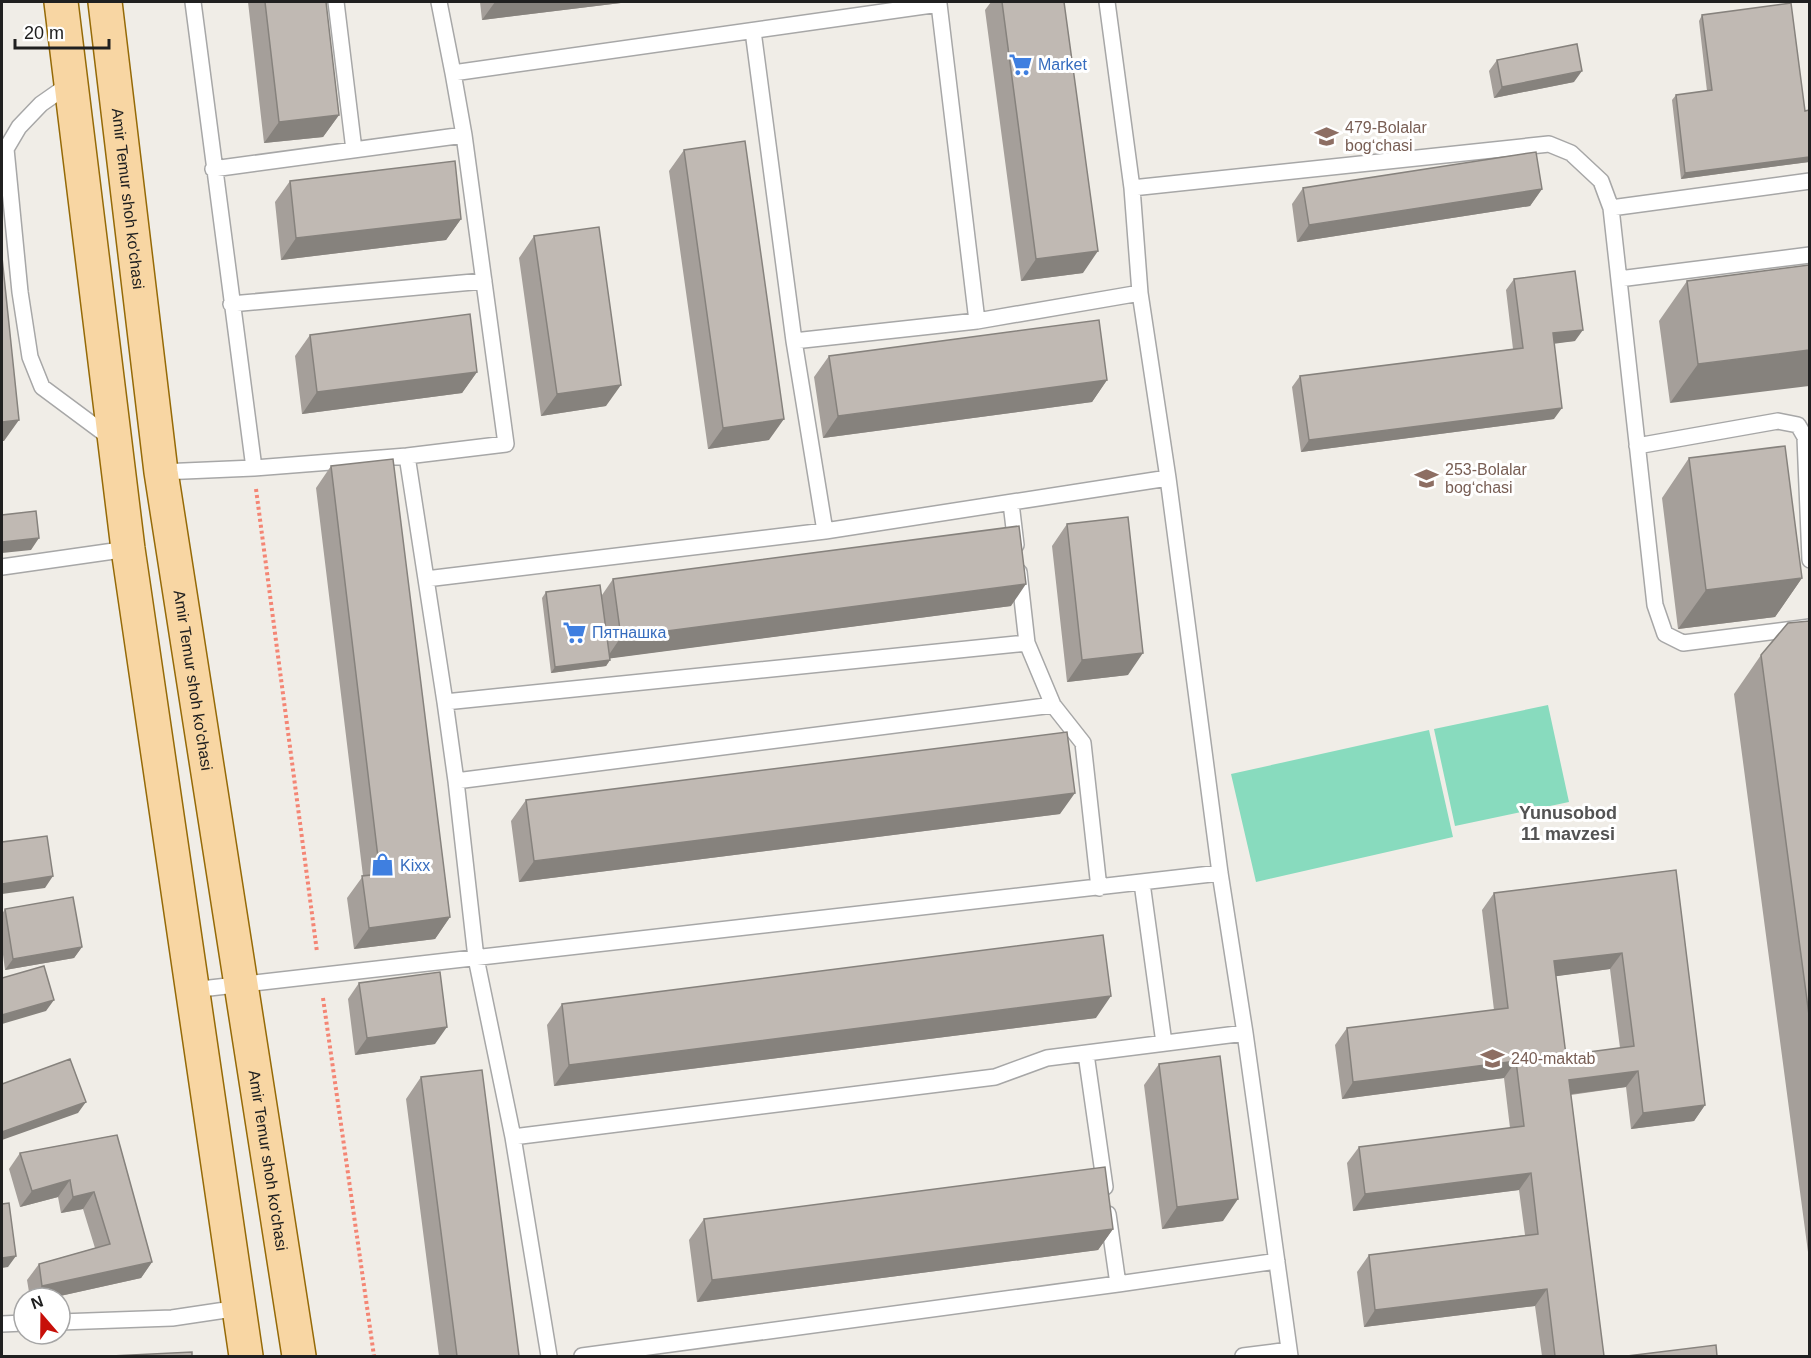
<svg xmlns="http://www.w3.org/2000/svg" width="1811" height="1358" font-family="Helvetica,sans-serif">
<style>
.pitch{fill:#88dbbe}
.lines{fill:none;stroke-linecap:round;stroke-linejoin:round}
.service-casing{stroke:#a7a7a7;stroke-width:18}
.primary-casing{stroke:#956a07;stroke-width:36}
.path{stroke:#f48574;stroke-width:4;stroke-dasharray:3 3;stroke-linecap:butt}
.service{stroke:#fff;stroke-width:15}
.primary{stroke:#f8d6a3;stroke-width:33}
.wall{fill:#a59f9a;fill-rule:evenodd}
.shaded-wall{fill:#86827d}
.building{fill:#c0b9b3;stroke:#86827d;stroke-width:1.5;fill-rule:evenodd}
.labels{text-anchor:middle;stroke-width:6;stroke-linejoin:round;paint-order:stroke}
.shop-label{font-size:16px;fill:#366cbe;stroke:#fff;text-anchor:start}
.education-label{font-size:16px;fill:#785e54;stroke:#fff;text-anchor:start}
.street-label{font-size:16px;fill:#202020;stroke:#fff}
.neighbourhood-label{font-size:18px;font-weight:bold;fill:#535353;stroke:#fff}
</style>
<rect width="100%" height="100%" fill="#f0ede7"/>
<path class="pitch" d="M1548 705 1569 802 1455 826 1434 729Z
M1429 730 1453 837 1256 882 1231 774Z"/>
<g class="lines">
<defs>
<path id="service" d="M193 2 254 468
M336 2 354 150
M439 2 453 73 939 4 977 321 1140 293
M1107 2 1132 188 1140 293 1168 478 1220 873 1245 1033 1290 1356
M753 31 794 341 825 531
M71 83 41 104 19 127 6 149 20 292 30 357 42 387 112 439
M213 169 464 135 453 73
M1132 188 1549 144 1571 153 1601 181 1611 208 1810 181
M1611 208 1655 605 1665 634 1683 643 1810 627
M1619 279 1810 255
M231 304 484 281
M794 341 977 321
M1637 446 1778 421 1798 425 1805 437 1810 560
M407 456 506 444 464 135
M161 472 254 468 407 456 445 702 1027 643
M1011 503 1016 545
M2 567 128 549
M1019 572 1027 643 1053 705 1083 743 1099 888
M426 579 825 531 1168 478
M445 702 456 781
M1142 883 1164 1043
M192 990 1220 873
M1086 1054 1105 1187
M513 1137 476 958 456 781 1053 705
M1118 1284 1277 1261
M60 1322 172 1318 239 1308
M2 1324 24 1323
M549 1356 513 1137 995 1077 1047 1058 1245 1033
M582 1356 1118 1284 1108 1214
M1243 1356 1289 1350"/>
<g id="primary">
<path d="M61 2 128 549 246 1356"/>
<path id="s1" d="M105 2 161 472 299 1356"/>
</g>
</defs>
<use href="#service" class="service-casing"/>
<use href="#primary" class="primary-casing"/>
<path class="path" d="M256 489 317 952
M323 998 374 1356"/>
<use href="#service" class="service"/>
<use href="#primary" class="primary"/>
</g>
<path class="wall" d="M248 2H326L339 115 323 137 264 143Z
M480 2H629L482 20Z
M991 2H1064L1083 273 1021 281 985 10Z
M1702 15 1805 111 1809 110V162L1681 179 1672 100 1676 95 1707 91 1699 21Z
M1497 60 1574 82 1494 98 1489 71Z
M684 150 769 440 708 449 669 171Z
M290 181 461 219 446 240 281 260 275 202Z
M1303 188 1542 189 1530 206 1297 242 1292 204Z
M534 236 606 406 541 416 519 258Z
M1809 265 1670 403 1659 321 1687 281Z
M1514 279 1575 341 1554 343V419L1301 452 1292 387 1300 376 1513 349 1506 290Z
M310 335 477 372 462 393 302 414 295 356Z
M829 356 1107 380 1092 402 823 438 814 377Z
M1689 458 1802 578 1775 617 1678 629 1662 498Z
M331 466 450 917 435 939 354 949 347 898 363 876 316 488Z
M1067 524 1128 675 1067 682 1052 546Z
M613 579 1011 606 610 658V660L606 666 551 673 542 598 546 592 602 595Z
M1809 621V1252H1808L1734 694 1761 655Z
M526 800 1060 814 519 882 511 821Z
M1676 870 1705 1105 1694 1121 1631 1129 1626 1087 1571 1095 1604 1356H1542L1535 1306 1364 1327 1357 1272 1369 1255 1525 1235 1519 1190 1353 1211 1347 1163 1359 1147 1510 1128 1504 1078 1342 1099 1335 1045 1347 1028 1494 1010 1482 910 1494 893ZM1610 969 1620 1048 1566 1055 1556 976Z
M5 909 82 947 74 958 5 970 2 947V914Z
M359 983 435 1044 355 1055 348 999Z
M562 1004 1096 1018 554 1086 547 1025Z
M1159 1064 1223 1221 1162 1229 1144 1085Z
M421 1077 519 1356H439L406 1099Z
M117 1135 152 1262 141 1278 51 1298H30L27 1280 39 1264 95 1248 83 1209 61 1213 58 1197 20 1207 9 1169 20 1153Z
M704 1219 1113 1229 1098 1250 697 1302 689 1240Z"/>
<path class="shaded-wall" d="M495 2H629L482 20Z
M1582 71 1574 82 1494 98 1502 87Z
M339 115 323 137 264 143 279 122Z
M1809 157V162L1681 179 1685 173Z
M1542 189 1530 206 1297 242 1309 225Z
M461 219 446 240 281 260 296 238Z
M1098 251 1083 273 1021 281 1036 259Z
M1583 330 1575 341 1545 345 1553 333Z
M1809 350V386L1670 403 1698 364Z
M477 372 462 393 302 414 317 392Z
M1107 380 1092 402 823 438 838 416Z
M621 385 606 406 541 416 557 394Z
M1562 408 1554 419 1301 452 1309 440Z
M784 419 769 440 708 449 723 428Z
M19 420 4 441H2V422Z
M39 538 31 550 2 553V542Z
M1802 578 1775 617 1678 629 1706 590Z
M1026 584 1011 606 606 659 621 637Z
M1143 653 1128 675 1067 682 1082 660Z
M610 660 606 666 551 673 555 667Z
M1075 793 1060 814 519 882 534 861Z
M53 876 45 888 2 894V884Z
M450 917 435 939 354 949 369 928Z
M82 947 74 958 5 970 13 959Z
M1622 953 1610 969 1543 978 1554 961Z
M1111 996 1096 1018 554 1086 569 1065Z
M54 1000 46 1011 2 1024V1015Z
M447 1027 435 1044 355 1055 367 1038Z
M1516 1061 1504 1078 1342 1099 1353 1082Z
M1638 1071 1626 1087 1557 1096 1569 1080Z
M86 1102 78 1113 2 1140V1132Z
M1705 1105 1694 1121 1631 1129 1643 1113Z
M1531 1173 1519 1190 1353 1211 1365 1194Z
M70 1180 58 1197 20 1207 32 1191Z
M94 1192 83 1209 61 1213 73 1197Z
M1238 1199 1223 1221 1162 1229 1177 1207Z
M1113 1229 1098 1250 697 1302 712 1280Z
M16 1256 8 1267 2 1268V1258Z
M152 1262 141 1278 51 1298H34L42 1286Z
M1547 1289 1535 1306 1364 1327 1375 1310Z"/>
<path class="building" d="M265 2H326L339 115 279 122Z
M1002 2H1064L1098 251 1036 259Z
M1791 3 1805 111 1809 110V157L1685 173 1676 95 1712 90 1702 15Z
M1577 44 1582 71 1502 87 1497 60Z
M745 141 784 419 723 428 684 150Z
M1536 152 1542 189 1309 225 1303 188Z
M455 161 461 219 296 238 290 181Z
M599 227 621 385 557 394 534 236Z
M2 257 19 420 2 422Z
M1809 265V350L1698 364 1687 281Z
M1575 271 1583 330 1553 333 1562 408 1309 440 1300 376 1523 348 1514 279Z
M470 314 477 372 317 392 310 335Z
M1099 320 1107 380 838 416 829 356Z
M1785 446 1802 578 1706 590 1689 458Z
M393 459 450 917 369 928 362 876 380 874 331 466Z
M36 511 39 538 2 542V515Z
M1128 517 1143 653 1082 660 1067 524Z
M1019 526 1026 584 621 637 613 579Z
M600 585 610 660 555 667 546 592Z
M1809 621V1015L1761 655 1788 623Z
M1067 732 1075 793 534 861 526 800Z
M47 836 53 876 2 884V842Z
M1676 870 1705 1105 1643 1113 1638 1071 1569 1080 1604 1356H1555L1547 1289 1375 1310 1369 1255 1538 1234 1531 1173 1365 1194 1359 1147 1524 1126 1516 1061 1353 1082 1347 1028 1508 1008 1494 893ZM1622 953 1634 1046 1566 1055 1554 961Z
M73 897 82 947 13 959 5 909Z
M1103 935 1111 996 569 1065 562 1004Z
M44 966 54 1000 2 1015V978Z
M440 972 447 1027 367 1038 359 983Z
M1220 1056 1238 1199 1177 1207 1159 1064Z
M70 1059 86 1102 2 1132V1084Z
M482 1070 519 1356H457L421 1077Z
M117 1135 152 1262 42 1286 39 1264 110 1244 94 1192 73 1197 70 1180 32 1191 20 1153Z
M1105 1167 1113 1229 712 1280 704 1219Z
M9 1203 16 1256 2 1258V1204Z
M1716 1345 1717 1356H1627Z
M192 1352V1356H111Z"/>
<defs>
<symbol id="supermarket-bare" viewBox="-9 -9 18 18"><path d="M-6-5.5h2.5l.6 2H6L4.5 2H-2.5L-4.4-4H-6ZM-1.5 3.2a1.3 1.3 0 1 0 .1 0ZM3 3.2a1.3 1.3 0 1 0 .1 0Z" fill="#3f7fe0" stroke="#fff" stroke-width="2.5" paint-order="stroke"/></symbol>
<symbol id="school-bare" viewBox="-9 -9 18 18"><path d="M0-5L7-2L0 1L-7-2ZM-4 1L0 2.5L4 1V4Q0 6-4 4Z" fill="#8d6e63" stroke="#fff" stroke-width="2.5" paint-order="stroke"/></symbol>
<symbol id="shop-bare" viewBox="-9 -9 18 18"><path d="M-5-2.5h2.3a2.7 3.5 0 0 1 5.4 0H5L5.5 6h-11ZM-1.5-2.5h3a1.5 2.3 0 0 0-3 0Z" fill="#3f7fe0" stroke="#fff" stroke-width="2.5" paint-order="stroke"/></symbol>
</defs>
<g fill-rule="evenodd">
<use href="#supermarket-bare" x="1004" y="48" width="33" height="33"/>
<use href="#school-bare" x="1310" y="120" width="33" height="33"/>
<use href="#school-bare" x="1410" y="462" width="33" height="33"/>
<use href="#supermarket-bare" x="558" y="616" width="33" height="33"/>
<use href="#shop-bare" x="366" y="848" width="33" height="33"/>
<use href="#school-bare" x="1476" y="1042" width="33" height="33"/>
</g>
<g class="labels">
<g class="shop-label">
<text x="1038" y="70">Market</text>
<text x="592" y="638">Пятнашка</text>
<text x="400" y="871">Kixx</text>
</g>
<g class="education-label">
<text x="1345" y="133">479-Bolalar<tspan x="1345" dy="18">bogʻchasi</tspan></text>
<text x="1445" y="475">253-Bolalar<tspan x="1445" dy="18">bogʻchasi</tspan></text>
<text x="1511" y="1064">240-maktab</text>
</g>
<g class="street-label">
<text dy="6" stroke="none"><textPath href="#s1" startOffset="198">Amir Temur shoh ko'chasi</textPath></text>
<text dy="6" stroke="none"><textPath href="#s1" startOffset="684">Amir Temur shoh ko'chasi</textPath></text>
<text dy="6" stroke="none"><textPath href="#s1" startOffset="1170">Amir Temur shoh ko'chasi</textPath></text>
</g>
<g class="neighbourhood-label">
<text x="1568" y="819">Yunusobod<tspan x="1568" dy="21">11 mavzesi</tspan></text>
</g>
</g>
<rect width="1811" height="1358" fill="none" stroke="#202020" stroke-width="6"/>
<g transform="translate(42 1316) rotate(340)"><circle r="28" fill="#ffffff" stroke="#a6a6a6" stroke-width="1.5"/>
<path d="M0-4.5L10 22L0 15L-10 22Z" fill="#c70f09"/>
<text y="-9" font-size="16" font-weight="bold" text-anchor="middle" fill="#202020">N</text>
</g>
<path d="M15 39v9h94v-9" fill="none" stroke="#202020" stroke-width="3"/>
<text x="24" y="39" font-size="18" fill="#202020" stroke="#ffffff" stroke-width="4.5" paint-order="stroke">20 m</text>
</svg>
